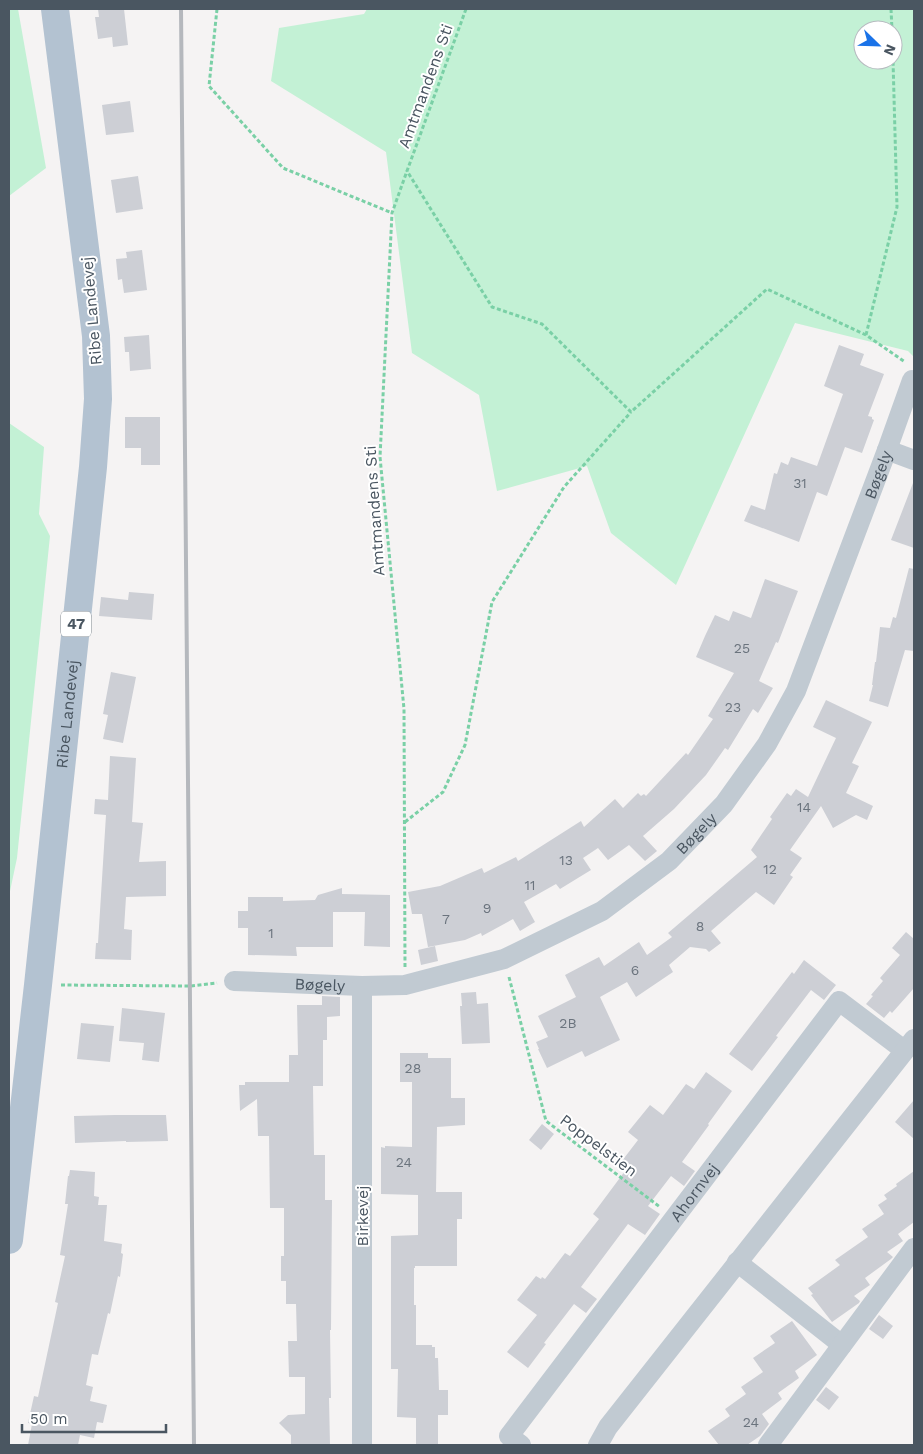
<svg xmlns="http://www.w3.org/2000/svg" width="923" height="1454" font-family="'Work Sans',sans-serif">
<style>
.green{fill:#c3f1d5;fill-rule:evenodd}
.building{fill:#cdcfd5}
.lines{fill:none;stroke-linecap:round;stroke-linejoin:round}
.path{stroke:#7ad0a6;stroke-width:3;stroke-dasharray:4 2.5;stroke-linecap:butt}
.street{stroke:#c1cad2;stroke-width:20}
.primary{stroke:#b3c2d1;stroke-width:28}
.rail{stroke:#b5b8bd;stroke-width:4}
.labels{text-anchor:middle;stroke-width:4;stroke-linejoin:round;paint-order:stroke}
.number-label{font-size:14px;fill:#6b747e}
.shield{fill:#fff;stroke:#808990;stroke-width:1}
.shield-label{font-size:15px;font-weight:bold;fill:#4a5661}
.street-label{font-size:16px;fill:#4a5661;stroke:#fff}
</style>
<rect width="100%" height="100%" fill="#f5f3f3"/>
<path class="green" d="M9 9H18L46 168 9 196Z
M367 9H914V357L908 351 795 323 676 585 611 533 587 466 497 491 479 395 412 353 386 152 271 81 279 28 364 14ZM863 30H893V60H863Z
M9 423 44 447 39 514 50 536 17 858 9 896Z"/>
<path class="building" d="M98 9H124L128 45 113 47 112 37 98 39 95 17H99Z
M130 101 134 132 106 135 102 105Z
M138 176 143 209 116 213 111 180Z
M142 250 147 290 124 293 122 279 118 280 116 259 127 258 126 252Z
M149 335 151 369 130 371 129 352H125L124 337Z
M839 345 864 354 860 365 884 374 868 416 872 417V419L874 420 862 453 845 447 827 496 817 492 799 542 744 521 751 505 765 510 774 473 777 474 781 462 788 465 791 457 817 466 843 394 824 386Z
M125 417H160V465H141V448H125Z
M913 483H914V548L891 540Z
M909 568 914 569V651L905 650 888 707 869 701 873 685H872L875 662H876L880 627 890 628 893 617 896 618Z
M765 579 798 591 778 643 776 642 759 681 773 688 758 713 753 709 728 750 725 748 706 775 674 809 643 836 657 851 645 861 629 845 608 860 598 848 583 858 591 870 560 889 556 884 524 902 535 922 520 931 513 919 482 936 481 933 465 940 428 947 422 914H412L408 892 440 886 482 868 484 873 516 857 518 861 581 821 584 827 615 799 623 808 638 793 641 796 644 794 646 796 686 753 688 755 713 719 708 716 734 673 696 657 705 636 715 615 729 621 733 611 751 618Z
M129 592 154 594 152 620 99 616 101 597 128 600Z
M111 672 136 677 123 743 103 739 108 715 103 714Z
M826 700 872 722 852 763 859 766 846 793 873 806 867 820 856 815 833 828 821 806 790 850 802 858 790 875 793 877 774 905 756 892 711 931 721 943 709 952 706 949 690 947 669 965 673 972 636 997 627 982 600 997 620 1040 585 1057 582 1051 547 1068 538 1049H539L536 1042 548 1037 538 1016 576 997 565 975 599 957 604 966 639 942 647 955 672 937 668 933 757 857 751 850 772 819 770 817 787 793 791 796 796 789 808 797 836 738 813 727Z
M110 756 136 758 132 822 143 823 139 862 166 861V896L126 897 124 929 132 930 131 960 95 959 96 943H98L106 815 94 814 95 799 108 800Z
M342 888V894L390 895V947L364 946 365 912H333V947H296L297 956 248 955V928H238V911H248V897H283V901L315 900 318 895Z
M906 932 914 939V988L892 1013 890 1011 884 1018 866 1004 873 996 871 995 883 981 880 978 900 955 892 948Z
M435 946 438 961 421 965 418 950Z
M804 960 836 985 824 1000 811 990 776 1036 778 1037 752 1071 729 1054 792 972 794 974Z
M476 992 477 1004 488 1003 490 1043 462 1044 460 1006H462L461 993Z
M322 996 340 997V1016L327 1017V1040H323V1086H313L314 1155H325V1200H332L331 1330H330L331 1398H329L330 1445H291V1435L279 1423 288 1415 305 1414V1377H289L288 1341H297L296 1304H286V1281H281V1256H284V1208H270L269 1136H258L257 1099 240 1111 239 1085H245V1082H289V1055H298L297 1005H322Z
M122 1008 165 1013 159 1062 142 1060 144 1043 119 1041Z
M81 1023 114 1026 110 1062 77 1059Z
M400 1053H428V1058H451V1098H465V1125L437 1127 436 1192H462V1219H457V1266H415V1268H414V1305H416V1345H432V1347H435V1358H438L439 1390H448V1415H438V1445H416V1418L397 1417 398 1369H391V1236L418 1235V1195L381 1194V1147L385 1148V1146L412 1147V1082H400Z
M706 1072 732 1091 708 1124 709 1125 682 1162 695 1171 684 1186 671 1176 648 1206 660 1214 645 1235 628 1224 581 1287 597 1299 586 1313 574 1304 544 1343 546 1344 528 1368 507 1352 537 1315 517 1300 536 1276 541 1279 542 1277 545 1279 565 1253 570 1256 599 1219 593 1214 625 1171 618 1166 638 1140 628 1132 650 1105 663 1115 686 1084 694 1089Z
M914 1100V1139L895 1122Z
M115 1115H166L168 1141 126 1142V1141L75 1143 74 1116Z
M542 1124 554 1134 541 1150 529 1140Z
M70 1170 95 1172 94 1196 99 1197 98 1205H107L104 1241 122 1244 121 1253 123 1254 120 1277 118 1276 110 1314 108 1313 98 1355 92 1354 86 1385 93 1387 90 1401 107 1405 103 1423 97 1422 94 1438 80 1435 78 1445H28L32 1424 28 1423 34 1396 38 1397 58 1303 55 1302 65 1256 60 1255 68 1204H65L68 1176H69Z
M914 1171V1222L898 1234 903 1241 887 1252 893 1257 891 1259 865 1278 870 1285 854 1296 860 1301 859 1303 832 1322 811 1295 813 1294 808 1288 840 1265 835 1260 868 1237 862 1229 884 1214 878 1205 887 1199 884 1195 897 1186 896 1184Z
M879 1315 893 1326 883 1339 869 1329Z
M792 1321 817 1355 795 1371 799 1378 778 1393 782 1399 762 1414 769 1424 760 1436 747 1445H719L708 1431 730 1416 725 1409 746 1394 741 1387 763 1372 753 1358 775 1343 770 1336Z
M826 1387 839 1397 829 1410 816 1400Z"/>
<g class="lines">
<path class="path" d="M217 9 209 86 283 168 392 213
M466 9 407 171 492 307 542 324 631 412 767 289 866 335 905 362
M891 9 892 30
M866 335 897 207 893 60
M405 822 443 792 465 745 492 602 564 487 631 412
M405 967 404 709 380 457 392 213 407 171
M509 977 546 1121 660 1207
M61 985 190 986 217 983"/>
<g class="street">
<path d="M887 450 914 460"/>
<path id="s1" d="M234 981 362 986 405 985 504 959 602 911 669 861 724 804 767 744 796 691 887 450 912 380"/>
<path d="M737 1262 842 1345"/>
<path d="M362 1445V986"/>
<path id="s2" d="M521 1445 509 1436 839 1001 904 1050"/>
<path d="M598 1445 608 1427 914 1039"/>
<path d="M768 1445 914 1248"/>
</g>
<path class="primary" id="s3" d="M9 1240 38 985 93 467 98 399 96 336 55 9"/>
<path class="rail" d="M181 9 194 1445"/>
</g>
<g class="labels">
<g class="number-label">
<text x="800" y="488">31</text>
<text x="742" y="653">25</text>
<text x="733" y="712">23</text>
<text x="804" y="812">14</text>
<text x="566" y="865">13</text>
<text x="770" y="874">12</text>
<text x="530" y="890">11</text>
<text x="487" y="913">9</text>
<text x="446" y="924">7</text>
<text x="700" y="931">8</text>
<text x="271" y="938">1</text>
<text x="635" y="975">6</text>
<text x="568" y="1028">2B</text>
<text x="413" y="1073">28</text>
<text x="404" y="1167">24</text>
<text x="751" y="1427">24</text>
</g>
<rect class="shield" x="61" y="611.5" width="30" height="25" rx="4"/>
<g class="shield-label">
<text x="76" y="629">47</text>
</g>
<g class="street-label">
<text transform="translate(425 86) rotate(-70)" y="6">Amtmandens Sti</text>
<text transform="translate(91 311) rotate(-95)" y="6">Ribe Landevej</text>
<text dy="6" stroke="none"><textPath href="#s1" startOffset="911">Bøgely</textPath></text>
<text transform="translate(374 511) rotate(-94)" y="6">Amtmandens Sti</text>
<text dy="6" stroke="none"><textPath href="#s3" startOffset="529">Ribe Landevej</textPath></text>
<text dy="6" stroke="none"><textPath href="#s1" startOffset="505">Bøgely</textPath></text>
<text dy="6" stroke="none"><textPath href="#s1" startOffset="86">Bøgely</textPath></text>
<text transform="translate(599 1145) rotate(37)" y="6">Poppelstien</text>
<text dy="6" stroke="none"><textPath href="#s2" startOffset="321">Ahornvej</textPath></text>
<text transform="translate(362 1216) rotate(-90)" y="6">Birkevej</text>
</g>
</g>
<rect width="923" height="1454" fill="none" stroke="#4a5661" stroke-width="20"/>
<g transform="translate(878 45) rotate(113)"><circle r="24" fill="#ffffff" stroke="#b7bbc0"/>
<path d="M0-4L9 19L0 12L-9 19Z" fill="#1a73e8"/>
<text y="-8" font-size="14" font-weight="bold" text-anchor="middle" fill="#4a5661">N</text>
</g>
<path d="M22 1424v8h144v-8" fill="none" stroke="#4a5661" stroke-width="2.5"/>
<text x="30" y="1424" font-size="15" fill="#4a5661" stroke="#ffffff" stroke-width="4" paint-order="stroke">50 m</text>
</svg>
